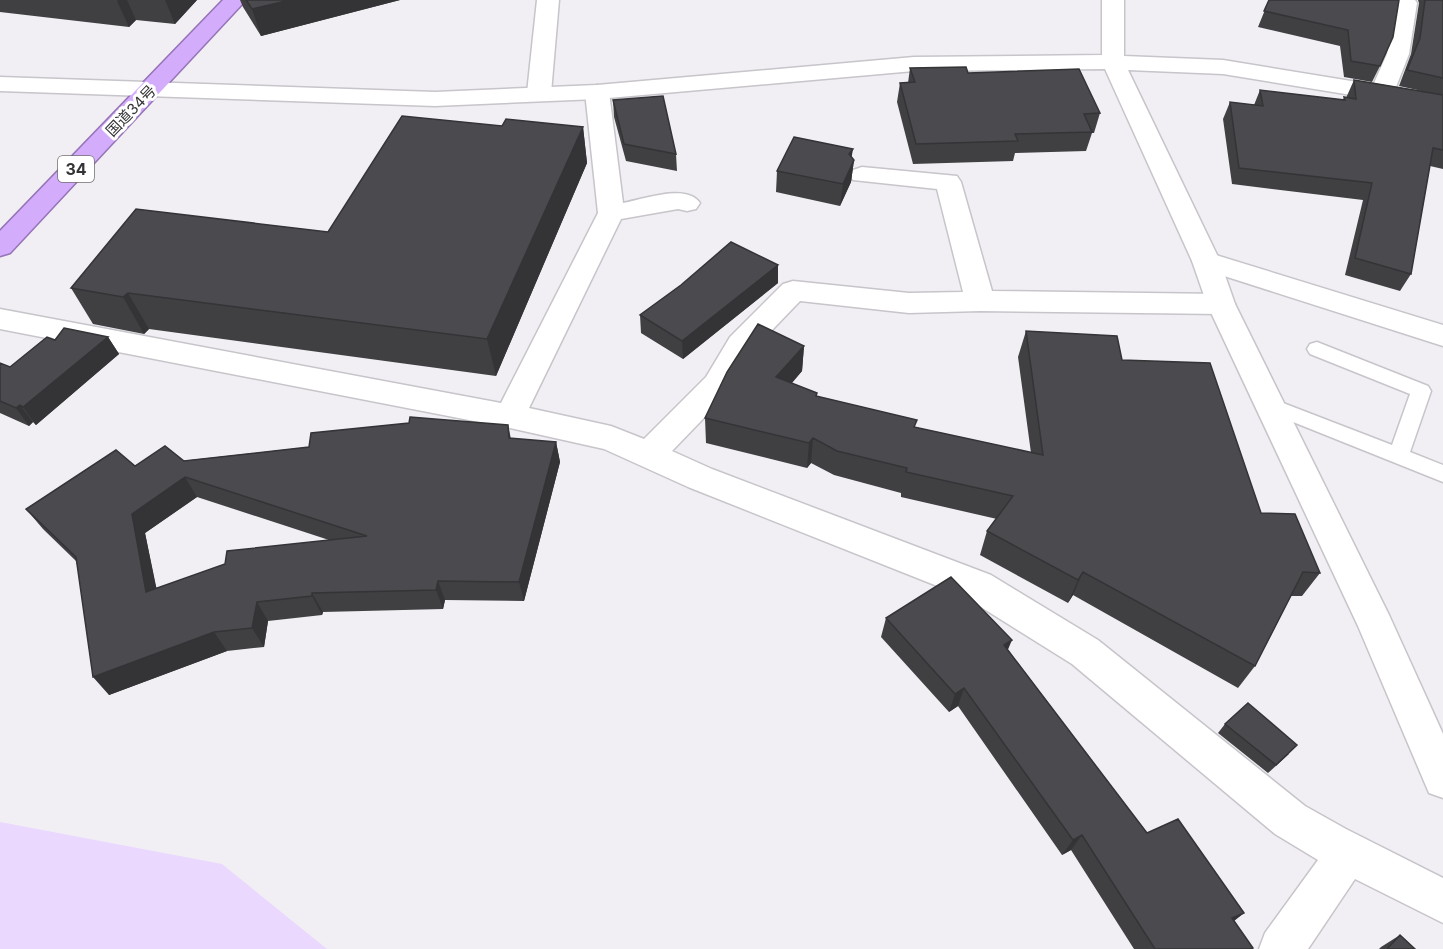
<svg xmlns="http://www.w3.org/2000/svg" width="1443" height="949" font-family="Inter,'Noto Sans JP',sans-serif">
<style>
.green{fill:#ead8ff}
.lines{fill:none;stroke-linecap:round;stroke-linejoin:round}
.service-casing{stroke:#c7c4ca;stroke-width:3}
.minor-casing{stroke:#c7c4ca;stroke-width:3}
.tertiary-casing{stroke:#c7c4ca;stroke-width:3}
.trunk-casing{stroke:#9574b6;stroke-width:3}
.service{fill:#fff;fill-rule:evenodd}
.minor{fill:#fff;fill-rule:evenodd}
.tertiary{fill:#fff;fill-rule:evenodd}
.trunk{fill:#d4acfc;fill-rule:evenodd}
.wall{fill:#404043;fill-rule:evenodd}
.shaded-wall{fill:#343437}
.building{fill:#4b4a4e;stroke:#343437;stroke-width:1.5;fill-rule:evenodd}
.labels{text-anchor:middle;stroke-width:6;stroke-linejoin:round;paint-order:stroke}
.far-street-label{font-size:15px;fill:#343335;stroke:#fff}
.shield{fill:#fff;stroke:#717072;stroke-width:1.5}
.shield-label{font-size:16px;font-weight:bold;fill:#343335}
</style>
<rect width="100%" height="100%" fill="#f1eff4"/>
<path class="green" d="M0 822 222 864 327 949H0Z"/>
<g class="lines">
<defs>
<path id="service" d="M1317 342 1428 386 1431 391 1410 452 1443 465V482L1263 410 1260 405 1263 400 1270 398 1392 445 1410 394 1310 354 1307 349 1310 344Z"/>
<path id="minor" d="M537 0H559L551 93 547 98 539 100 531 98 527 93Z
M1387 0H1415L1417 3 1409 54 1394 92 1390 97 1382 99 1374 97 1370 92 1387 54 1395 6Z
M597 85 605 87 609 92 623 203C644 199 687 183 700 203L696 209 687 211 678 209 621 219 529 408 611 426 644 439 706 377 730 337 783 284 793 281 909 293 963 292 937 189 853 180 849 175 853 170 862 167 957 176 961 182 992 291 1221 294 1231 297 1235 304 1231 311 1221 314 980 311 909 313 800 301 752 351 728 393 672 451 712 469 991 575 1098 640 1305 806 1346 829 1443 878V923L1355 879 1308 949H1259L1265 933 1318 860 1275 834 1072 664 965 597 688 487 604 449 510 428 0 329V309L501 403 598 213 585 92 589 87Z
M1206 252 1443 325V346L1196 267 1192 261 1196 255Z"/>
<path id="tertiary" d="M1102 0H1124V56L1223 60 1443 96V110L1223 74 1128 70 1220 261 1235 304 1389 615 1443 734V798L1429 793 1358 626 1207 304 1192 261 1105 69 914 71 597 99 435 106 0 91V77L435 92 597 85 914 57 1102 55Z"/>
<path id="trunk" d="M223 0H246L10 253 0 256V231Z"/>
</defs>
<use href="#service" class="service-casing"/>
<use href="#minor" class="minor-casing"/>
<use href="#tertiary" class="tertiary-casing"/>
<use href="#trunk" class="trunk-casing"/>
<use href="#service" class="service"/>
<use href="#minor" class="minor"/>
<use href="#tertiary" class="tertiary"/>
<use href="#trunk" class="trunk"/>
</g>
<path class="wall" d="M0 0H197L175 24 136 20 129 27 0 12Z
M240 0H400L261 36 243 7Z
M1269 0H1399L1380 66 1372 82 1344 77 1340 46 1258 27Z
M1418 0H1443V169L1430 166 1411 274 1400 291 1345 275 1363 200 1232 184 1223 119 1230 102 1254 105 1260 90 1343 100 1344 97 1346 98 1354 80 1422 91 1399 86 1411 54 1419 3Z
M910 68 968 73 1100 113 1094 133H1092L1086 151 1015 153 1013 161 913 164 897 102 900 83H908Z
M613 100 676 154 677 171 626 161 614 117Z
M502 126 583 127 587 163 496 376 149 329 144 334 93 324 71 288 328 232Z
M852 157 854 160 851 182 840 206 776 192 777 171Z
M778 265V283L683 359 641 333 640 315Z
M1026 331 1122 360 1261 513 1320 573 1302 596H1291L1255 666 1238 688 1073 595 1068 603 980 555 987 531 997 519 901 497V493L834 475 811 463 807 468 706 443 705 418 804 346 802 371 792 383 817 396 915 427 1031 453 1018 357Z
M108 337 119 354 36 425 33 422 29 426 0 413V363L10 367 55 340Z
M508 425 511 439 556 442 560 462 524 601 445 600 443 609 323 612 322 615 268 621 264 647 227 651 109 695 76 561 43 529 26 509 135 466ZM197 497 329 540 156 588 145 533Z
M886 618 1008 650 1147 833 1244 913 1234 921 1251 949H1134L1071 850 1062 855 958 706 949 712 881 637Z
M1225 724 1289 754 1268 773 1218 733Z
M1400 935 1415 949H1379L1381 947Z"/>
<path class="shaded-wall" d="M118 0H127L136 20 129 27 117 1Z
M165 0H197L175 24Z
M290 0H400L261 36 252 9Z
M583 127 587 163 496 376 487 339Z
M853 149 850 167 854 160 851 182 840 206 843 184 849 154Z
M778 265V283L683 359 682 341Z
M128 293 149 329 144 334 123 297Z
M108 337 119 354 36 425 23 407Z
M804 346 802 371 775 402 776 377Z
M20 405 33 422 29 426 16 408Z
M813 438 811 463 807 468 809 443Z
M556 442 560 462 524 601 519 582Z
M185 477 197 497 145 533 161 610 146 592 132 514Z
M1083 572 1073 595 1068 603 1078 580Z
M438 581 445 600 443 609 436 590Z
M312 593 323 612 322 615 312 596Z
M257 602 268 621 264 647 252 628Z
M214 632 227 651 109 695 93 677Z
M1012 640 1004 659V645Z
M964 688 958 706 949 712 955 694Z
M1082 835 1071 850 1062 855 1073 840Z
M1244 913 1227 926 1232 918Z"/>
<path class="building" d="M246 0H290L252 9Z
M1269 0H1399L1393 37 1380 66 1351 61 1348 30 1264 11Z
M1425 0H1443V78L1407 70 1420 38Z
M966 67 968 73 1079 69 1100 113 1084 114 1092 132 1015 134 1018 141 916 144 900 83 915 82 910 68Z
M1354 80 1443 95V150L1433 148 1411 274 1355 258 1372 183 1239 168 1230 102 1263 106 1260 90 1345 100 1344 97 1356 99Z
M663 96 676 154 624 144 613 100Z
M402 116 502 126 506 119 583 127 487 339 128 293 123 297 71 288 136 209 328 232Z
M794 137 853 149 849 154 854 160 843 184 777 171Z
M731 242 778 265 682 341 640 315 681 285Z
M758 324 804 346 776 377 817 393 816 396 917 420 914 427 1043 455 1026 331 1117 336 1122 360 1210 363 1261 513 1295 514 1320 573 1303 572 1255 666 1083 572 1078 580 987 531 1013 496 906 472 907 468 837 451 813 438 809 443 705 418 727 372Z
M64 328 108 337 23 407 20 405 16 408 0 401V363L10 367 47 337 55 340Z
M410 417 508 425 509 438 556 442 519 582 438 581 436 590 312 593V596L257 602 252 628 214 632 93 677 76 557 26 509 116 450 135 466 165 446 184 461 309 447 311 433 409 423ZM185 477 367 536 227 551 225 564 146 592 132 514Z
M951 577 1012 640 1004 645 1147 833 1178 819 1244 913 1232 918 1253 948 1251 949H1155L1082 835 1073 840 964 688 955 694 886 618Z
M1248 703 1297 745 1276 765 1225 724Z
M1400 935 1415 949H1387Z"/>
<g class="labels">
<g class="far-street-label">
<text transform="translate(131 111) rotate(-46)" y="5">国道34号</text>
</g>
<rect class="shield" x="58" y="156" width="36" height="26" rx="4.5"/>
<g class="shield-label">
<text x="76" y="175">34</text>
</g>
</g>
</svg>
